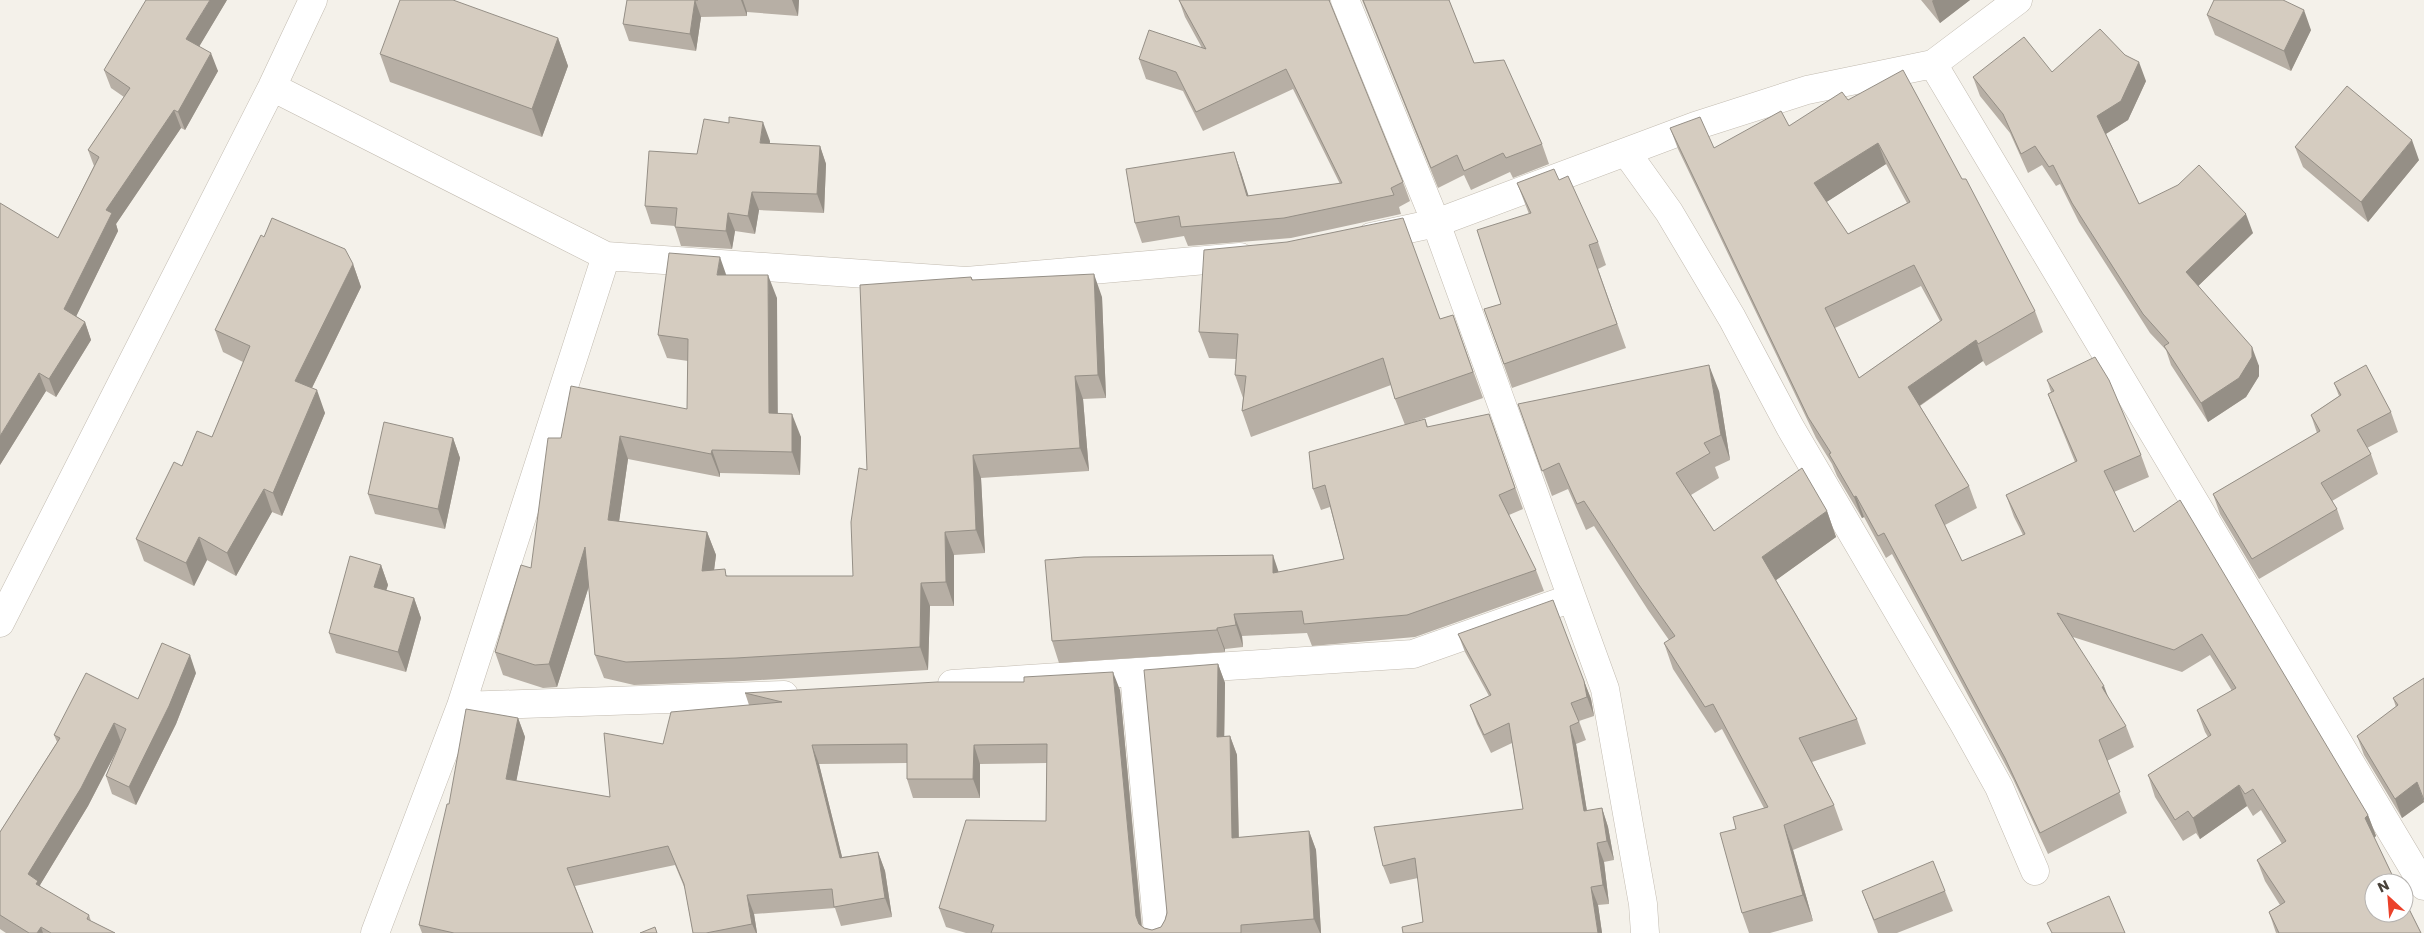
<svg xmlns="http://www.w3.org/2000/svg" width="2424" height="933" font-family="Poppins,sans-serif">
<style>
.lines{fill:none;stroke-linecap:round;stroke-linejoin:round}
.minor-casing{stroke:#c2bbb0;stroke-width:29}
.minor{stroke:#fff;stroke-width:28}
.wall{fill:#b7afa5;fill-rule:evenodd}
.shaded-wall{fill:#958f86}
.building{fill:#d5ccc0;stroke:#958f86;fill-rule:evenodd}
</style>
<rect width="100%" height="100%" fill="#f4f1ea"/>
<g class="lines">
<defs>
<path id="minor" d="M1345 0 1436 223 1605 689 1643 904 1645 933
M1933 64 2424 886
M272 87 606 256 966 281 1240 257
M1626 152 1669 212 1732 318 1790 427 1964 724 1999 787 2035 871
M1371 237 1436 223 1695 126 1807 90 1933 64 2018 0
M0 623 272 87 313 0
M1134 674 1158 933
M952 684 1413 654 1572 598
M461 706 784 695
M375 933 461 706 606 256"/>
</defs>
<use href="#minor" class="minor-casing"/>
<use href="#minor" class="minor"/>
</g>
<path class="wall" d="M227 0 199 46 218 71 185 130 181 128 116 224 118 231 76 316 85 322 91 340 56 397 46 391 0 465 58 238 94 166 88 150 124 97 111 88 104 70Z
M627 0H799L798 16 747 12V16L701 17 696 51 629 41 623 24Z
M1179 0H1330V3L1403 182 1410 201 1399 207 1401 214 1291 238 1188 246 1184 236 1142 243 1135 223 1241 172 1248 196 1340 184 1293 89 1203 131 1183 91 1146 79 1139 59 1202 48 1185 17Z
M1362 0H1449L1474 63 1542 144 1549 164 1513 178 1510 172 1471 190 1464 175 1438 188Z
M1921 0H1970L1940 23Z
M2207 15 2311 30 2291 71 2215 35Z
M558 38 568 66 542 137 390 82 380 54Z
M2052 72 2146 81 2128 120 2106 134 2139 204 2253 233 2198 286 2259 366V376L2246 397 2208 422 2171 365 2166 350 2150 333 2079 222 2060 184 2056 186 2042 165 2028 173 2010 133 1980 96 1973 77Z
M1848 100 1962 179 2035 311 2043 332 1986 366 1983 361 1920 406 1969 486 1977 508 1945 525 1962 561 2023 535 2014 517 2006 495 2075 462 2056 415 2048 394 2051 392 2047 380 2141 455 2149 477 2114 492 2134 532 2368 815 2376 836 2374 838 2421 933H2276L2269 912 2280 905 2265 881 2257 860 2282 844 2261 810 2253 816 2247 806 2200 839 2196 833 2183 841 2155 797 2148 775 2208 737 2205 732 2197 710 2232 691 2210 655 2182 672 2073 637 2109 700 2126 726 2134 747 2107 761 2127 813 2048 854 2013 779 1892 554 1886 558 1864 517 1862 518 1837 476 1832 464 1816 438 1678 149 1670 128 1714 148 1789 126ZM1886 164 1907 203 1848 234 1826 202ZM1921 286 1940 321 1859 378 1835 328Z
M770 141V144L820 146 826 164 824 213 759 210 755 234 735 231 732 249 681 246 675 227V226L651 224 645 206 697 154Z
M2295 147 2419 160 2368 222 2303 167Z
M1559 180 1598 242 1606 265 1598 269 1626 348 1512 388 1484 309 1501 304 1529 214 1517 183Z
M264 237 353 264 361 287 312 388 325 413 282 516 272 512 236 576 207 560 194 586 144 561 136 539 182 466 212 437 243 362 223 352 215 330Z
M726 275 777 298V413L801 437 800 475 720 473V477L628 459 619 521 707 532 716 555 714 570 728 576H853L867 470 971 277 973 280 1102 297 1106 398 1083 399 1089 471 981 478 985 553 954 555V606H930L928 670 744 681 634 685 604 678 595 655 589 586 557 687 543 688 503 675 495 652 531 568 561 438 687 409 688 361 667 358 658 335Z
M1453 315 1483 398 1408 424 1425 419 1428 427 1489 414 1523 509 1509 515 1536 570 1544 591 1415 637 1312 646 1307 633 1242 636 1243 647 1225 649V652L1059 663 1052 641 1279 572 1344 559 1330 507 1321 510 1313 489 1405 425 1395 399 1391 385 1251 437 1242 411 1243 398 1235 375 1236 359 1209 358 1199 332 1440 319Z
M2334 383 2391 412 2398 432 2367 448 2371 454 2378 474 2332 501 2337 509 2344 529 2259 579 2220 514 2213 494 2317 433 2311 415 2339 396Z
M1719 391 1730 460 1715 467 1719 478 1691 495 1714 531 1827 511 1836 537 1776 580 1857 719 1866 744 1812 762 1834 805 1843 830 1793 850 1813 921 1770 933H1749L1742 913 1736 829 1764 808 1722 729 1715 733 1673 669 1664 643 1669 640 1648 610 1594 526 1586 530 1568 489 1552 496 1518 404Z
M453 438 460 458 445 529 375 514 368 494Z
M381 565 388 585 386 590 414 598 421 618 406 672 336 653 329 633Z
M1458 634 1584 681 1591 699 1594 716 1579 721 1586 740 1576 744 1587 811 1602 808 1608 827 1614 860 1604 862 1609 904 1598 905 1602 933H1403L1423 922 1418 878 1390 884 1383 866 1523 809 1512 743 1491 753 1477 724 1470 705 1489 696 1465 652Z
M1218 664 1225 683 1224 736H1230L1237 755 1239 838 1309 831 1316 850 1321 933H966L946 927 939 908 1046 821 1047 763 980 764V798H913L907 779V763L819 764 842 857 878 852 885 871 892 917 841 926 835 908 754 914 757 933H693L685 889 675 865 575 886 593 933H422L419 925 449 804 518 718 525 737 516 781 610 797 663 744 749 705 745 693 1120 690 1142 926 1144 928 1152 930 1161 927 1165 920Z
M196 673 176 724 136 805 112 794 106 776 116 752 88 806 40 885V887L89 915 91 921 115 933H6L0 929V832L57 742 54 735 138 699Z
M2424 678V802L2402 818 2364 755 2357 736 2396 707 2393 698Z
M1862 891H1945L1953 911 1897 933H1878Z"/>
<path class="shaded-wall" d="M210 0H227L193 57 186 39Z
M695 0 701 17 696 51 690 34Z
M741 0H743L747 12V16Z
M792 0H799L798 16Z
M1933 0H1970L1940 23 1932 1Z
M2304 10 2311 30 2291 71 2284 51Z
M558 38 568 66 542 137 532 109Z
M211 53 218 71 185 130 178 112Z
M2139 62 2146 81 2128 120 2104 135 2097 116Z
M174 110 181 128 116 224 118 231 71 327 64 309 106 210Z
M763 122 770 141 767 162 760 143Z
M2412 140 2419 160 2368 222 2361 202Z
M1878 143 1886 164 1822 205 1814 183Z
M820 146 826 164 824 213 817 194Z
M1234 152 1241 172 1255 216 1247 196Z
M752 192 759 210 755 234 748 216Z
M728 213 735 231 732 249 726 231Z
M2246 214 2253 233 2193 291 2186 272Z
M720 257 728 280 717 275Z
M353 264 361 287 304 404 295 381Z
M1094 274 1102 297 1106 398 1098 375Z
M768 275 777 298 778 436 769 413Z
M85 322 91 340 56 397 49 379Z
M1976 340 1983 361 1916 408 1908 387Z
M2252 347 2259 366V376L2246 397 2208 422 2201 403Z
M1709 365 1719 391 1730 460 1721 435Z
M39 373 46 391 0 465V436Z
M1075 376 1083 399 1089 471 1080 448Z
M317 390 325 413 282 516 273 493Z
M792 414 801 437 800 475 792 452Z
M620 436 628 459 616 543 608 520Z
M453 438 460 458 445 529 438 509Z
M712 450 720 473V477L711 454Z
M973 455 981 478 985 553 976 530Z
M264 489 272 512 236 576 227 553Z
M1856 496 1864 517 1862 518 1854 497Z
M1827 511 1836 537 1772 583 1762 557Z
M707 532 716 555 711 594 702 571Z
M945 532 954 555V606L946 582Z
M199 537 207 560 194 586 186 563Z
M585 547 594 570 557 687 549 664Z
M1273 555 1280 576 1273 573Z
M381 565 388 585 381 607 374 587Z
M921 583 930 606 928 670 920 647Z
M414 598 421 618 406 672 398 652Z
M1234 614 1242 636 1243 647 1236 625Z
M1217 628 1225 649V652L1217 630Z
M190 655 196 673 176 724 136 805 129 787Z
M1218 664 1225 683 1224 755 1217 737Z
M1113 672 1120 690 1142 933 1136 916Z
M1584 681 1591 699 1594 716 1587 697Z
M2104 686 2112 707 2102 687Z
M518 718 525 737 513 798 506 779Z
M114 723 121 742 88 806 40 885 45 899 28 874Z
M1570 726 1576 744 1590 830 1584 811Z
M1230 736 1237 755 1239 857 1232 838Z
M812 745 819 764 847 877 840 858Z
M974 745 980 764V798L973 779Z
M2417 782 2424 802 2402 818 2395 799Z
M2239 785 2247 806 2200 839 2193 818Z
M1602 808 1608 827 1614 860 1607 841Z
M2368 815 2376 836 2372 839 2365 818Z
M1784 825 1793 850 1813 921 1803 895Z
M1309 831 1316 850 1321 933H1320L1314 919Z
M1597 843 1604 862 1609 904 1603 885Z
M878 852 885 871 892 917 885 898Z
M1591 887 1598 905 1602 933H1598Z
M747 895 754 914 757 933H756L752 924Z
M41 927 43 933H37Z"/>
<path class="building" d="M146 0H210L186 39 211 53 178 112 174 110 106 210 112 213 64 309 85 322 49 379 39 373 0 436V203L58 238 99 157 88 150 130 88 104 70Z
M400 0H453L558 38 532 109 380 54Z
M627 0H698H695L690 34 623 24Z
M1179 0H1329L1403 182 1391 188 1394 195 1284 218 1181 227 1179 216 1135 223 1126 169 1234 152 1247 196 1342 183 1286 69 1196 112 1176 72 1139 59 1149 30 1206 49Z
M1363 0H1449L1474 63 1504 60 1542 144 1506 158 1503 153 1464 171 1457 155 1431 168Z
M2214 0H2283L2304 10 2284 51 2207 15Z
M2100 29 2125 55 2139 62 2121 101 2097 116 2139 204 2178 185 2199 165 2246 214 2186 272 2252 347V357L2239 378 2201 403 2164 346 2169 343 2143 314 2072 203 2053 165 2049 167 2035 146 2021 154 2003 114 1973 77 2024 37 2052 72Z
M1903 70 1962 179H1966L2035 311 1978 344 1976 340 1908 387 1969 486 1935 505 1962 561 2025 534 2006 495 2077 461 2048 394 2054 391 2047 380 2095 357 2109 380 2141 455 2104 471 2134 532 2180 500 2368 815 2365 818 2396 883H2374V913H2404V899L2421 933H2279L2269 912 2285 902 2257 860 2286 841 2253 789 2245 794 2239 785 2193 818 2188 811 2175 820 2148 775 2211 735 2197 710 2236 688 2202 634 2174 650 2057 613 2104 686 2102 687 2126 726 2099 740 2120 792 2040 833 2005 758 1884 533 1878 536 1856 496 1854 497 1829 454 1831 453 1808 417 1670 128 1700 117 1714 148 1781 111 1789 126 1842 92 1848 100ZM1878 143 1910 202 1848 234 1814 183ZM1914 265 1942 320 1859 378 1825 308Z
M2347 86 2412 140 2361 202 2295 147Z
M729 117 763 122 760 143 820 146 817 194 752 192 748 216 728 213 726 231 675 227 677 208 645 206 649 151 697 154 704 119 729 123Z
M1554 169 1559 180 1568 176 1598 242 1589 245 1617 324 1504 364 1484 309 1501 304 1477 230 1531 213 1517 183Z
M272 218 345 249 353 264 295 381 317 390 273 493 264 489 227 553 199 537 186 563 136 539 174 462 182 466 197 431 212 437 250 346 215 330 261 235 264 237Z
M1403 218 1440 319 1453 315 1473 372 1395 399 1383 358 1242 411 1246 376 1235 375 1238 334 1199 332 1204 250 1287 242Z
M669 253 720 257 717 275H768L769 413 792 414V452L712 450 711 454 620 436 608 520 707 532 702 571 725 569 726 576H853L851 522 859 468 867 470 860 285 971 277 972 280 1094 274 1098 375 1075 376 1080 448 973 455 976 530 945 532 946 582 921 583 920 647 736 658 626 662 595 655 585 547 549 664 535 665 495 652 521 565 531 568 548 438H561L571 386 687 409 688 339 658 335Z
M1709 365 1721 435 1704 443 1710 453 1676 473 1714 531 1802 468 1827 511 1762 557 1857 719 1799 738 1834 805 1784 825 1803 895 1742 913 1720 833 1736 829 1733 817 1768 807 1713 704 1705 707 1664 643 1675 636 1639 585 1584 501 1577 504 1559 463 1542 471 1518 404Z
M2366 365 2391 412 2357 430 2371 454 2321 483 2337 509 2252 559 2213 494 2320 431 2311 415 2341 395 2334 383Z
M1489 414 1515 488 1499 495 1536 570 1407 615 1304 624 1302 611 1234 614 1236 625 1217 628V630L1052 641 1045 560 1084 557 1273 555V573L1344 559 1325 485 1313 489 1309 452 1425 419 1427 427Z
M384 422 453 438 438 509 368 494Z
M350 556 381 565 374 587 414 598 398 652 329 633Z
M1553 600 1584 681 1587 697 1571 703 1579 722 1570 726 1584 811 1602 808 1607 841 1597 843 1603 885 1591 887 1598 933H1403L1402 927 1423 922 1415 858 1383 866 1374 827 1523 809 1509 723 1484 735 1470 705 1491 695 1458 634Z
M162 643 190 655 169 706 129 787 106 776 126 729 114 723 81 788 28 874 38 881 36 884 89 915 87 919 115 933H51L41 927 37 933H29L0 915V832L60 738 54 735 86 673 138 699Z
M1218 664 1217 737 1230 736 1232 838 1309 831 1314 919 1241 925V933H991L994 925 939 908 966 820 1046 821 1047 744 974 745 973 779H907V744L812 745 840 858 878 852 885 898 834 907 832 889 747 895 752 924 706 933H693L684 884 668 846 567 868 593 933H454L419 925 447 804H449L466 709 518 718 506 779 610 797 604 733 663 744 671 712 782 702 745 693 937 682H1024V677L1113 672 1136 916 1139 924 1144 928 1152 930 1161 927 1165 920 1167 913 1144 670Z
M2424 678V800L2417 782 2395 799 2357 736 2398 705 2393 698Z
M1933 861 1945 891 1874 920 1862 891Z
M2109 896 2125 933H2052L2047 923Z
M655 927 657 933H640Z"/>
<g transform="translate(2389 898) rotate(334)"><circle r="24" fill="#ffffff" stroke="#b6b3b0"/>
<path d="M0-4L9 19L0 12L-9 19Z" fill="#eb412a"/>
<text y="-8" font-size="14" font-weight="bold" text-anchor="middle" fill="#484139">N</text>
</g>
</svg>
